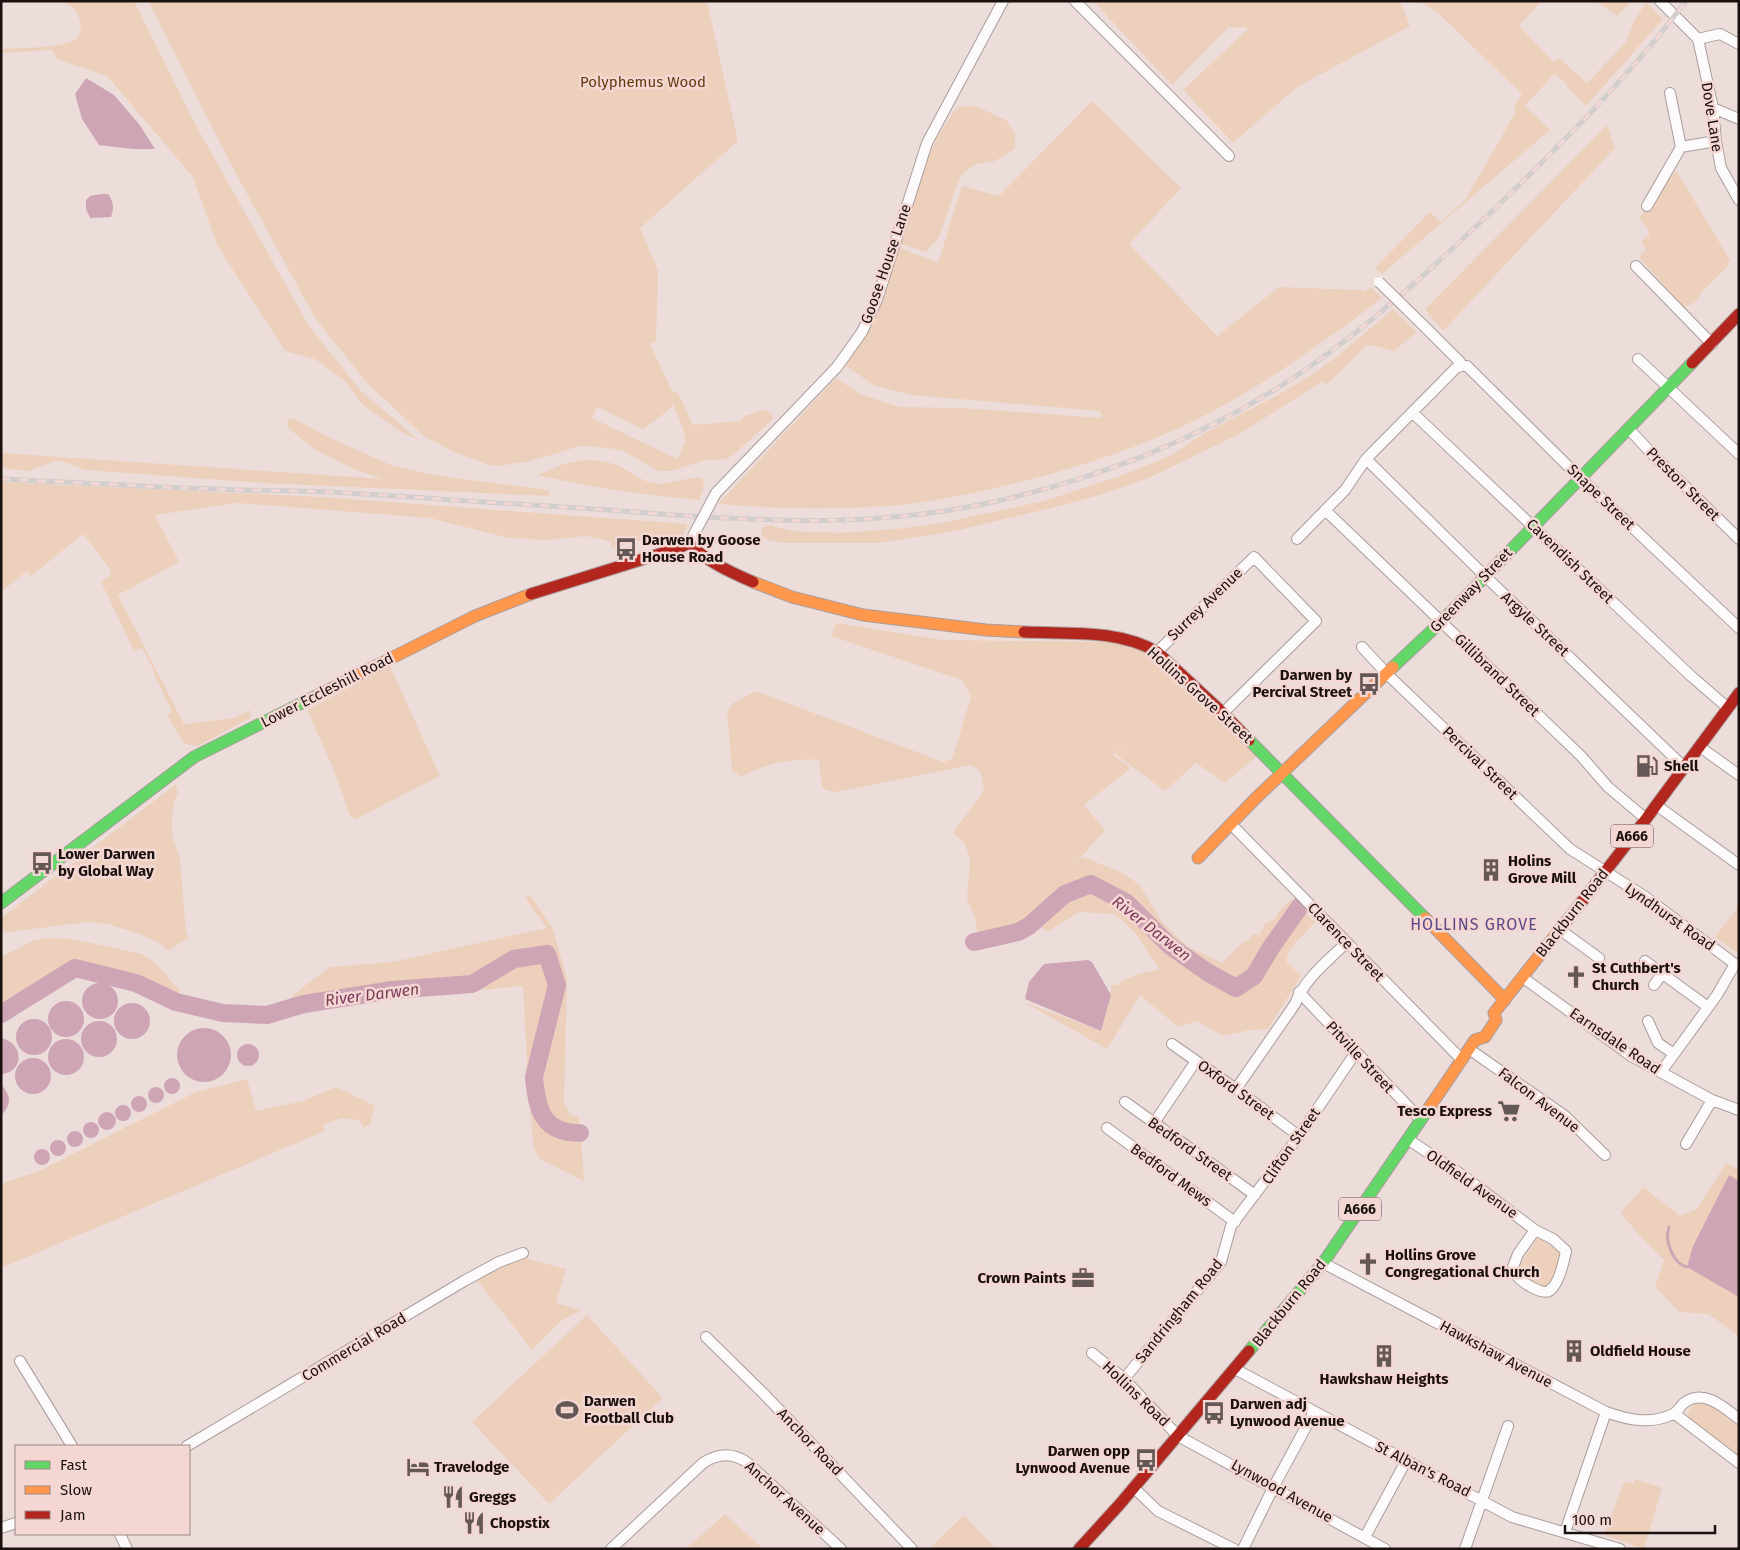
<svg xmlns="http://www.w3.org/2000/svg" width="1740" height="1550" font-family="'Fira Sans',sans-serif">
<style>
.green{fill:#edd0bb;fill-rule:evenodd}
.water{fill:#cea5b5}
.lines{fill:none;stroke-linecap:round;stroke-linejoin:round}
.stream{stroke:#cea5b5;stroke-width:3}
.river{stroke:#cea5b5;stroke-width:18}
.street-casing{stroke:#a99d9b;stroke-width:12}
.fast-casing{stroke:#a99d9b;stroke-width:13}
.slow-casing{stroke:#a99d9b;stroke-width:13}
.jam-casing{stroke:#a99d9b;stroke-width:13}
.street{stroke:#fcfafa;stroke-width:10}
.fast{stroke:#63d668;stroke-width:11}
.slow{stroke:#ff974d;stroke-width:11}
.jam{stroke:#b3261e;stroke-width:11}
.rail-casing{stroke:#d2cecd;stroke-width:5}
.rail{stroke:#f4d7d3;stroke-width:3;stroke-dasharray:9;stroke-linecap:butt}
.street-bridge-casing{stroke:#a99d9b;stroke-width:12;stroke-linecap:butt}
.street-bridge{stroke:#fcfafa;stroke-width:10}
.labels{text-anchor:middle;stroke-width:5;stroke-linejoin:round;paint-order:stroke}
.shield{fill:#f4d7d3;stroke:#5b4c4a;stroke-width:1}
.shield-label{font-size:14px;font-weight:bold;fill:#1a110f}
.park-label{font-size:15px;fill:#633a0c;stroke:#f4d7d3}
.street-label{font-size:15px;fill:#1a110f;stroke:#f4d7d3}
.poi-label{font-size:15px;font-weight:bold;fill:#1a110f;stroke:#f4d7d3;text-anchor:start}
.neighbourhood-label{font-size:16px;letter-spacing:1px;fill:#5b4987;stroke:#f4d7d3}
.water-label{font-size:16px;font-style:italic;fill:#7c3a5b;stroke:#f4d7d3}
</style>
<rect width="100%" height="100%" fill="#ecdddb"/>
<path class="green" d="M65 1H134L194 122 309 326 361 391 419 440 399 431 362 404 345 381 315 359 285 351 217 245 193 177 107 76 56 59 53 50 1 53V49C16 48 63 48 74 40 82 34 82 24 78 16 76 10 69 5 65 1Z
M148 1H707L738 141 640 228 658 270 656 342 650 344 672 391 678 393 693 425 741 421 744 416 765 410 771 414 773 418 771 421 733 455 727 459 706 460 671 471H659L623 451 609 448 580 446 531 461 498 466 489 465 456 453 425 437 368 384 315 318 234 170ZM673 404 683 429 686 441 677 459 592 418 597 407 643 429 669 410Z
M1093 1H1399L1401 3 1410 26 1297 87 1233 143 1183 90 1249 28 1229 27 1172 85Z
M1419 1H1542L1519 26 1554 62 1559 58 1587 83 1626 42 1634 21 1646 2 1663 19 1586 106 1566 86 1567 85 1555 73 1525 106 1550 130 1382 274 1375 268 1430 212 1441 222 1466 199 1515 113V104L1522 94 1438 13Z
M1596 1H1632L1617 16Z
M1092 101 1181 188 1129 244 1217 336 1279 287 1361 290 1365 292 1371 287 1382 298C1332 336 1281 373 1226 404 1157 443 1080 468 1003 486 966 495 927 503 888 506 832 510 774 509 718 504L836 378 860 394 899 407 962 408 1102 418 1100 411 912 395 875 386 846 366 863 339 881 302 898 247 938 263 962 186 999 196Z
M975 106 1006 120 1015 133V149L995 161 976 164 961 175 939 237 926 252 901 244 926 162 938 136 957 107Z
M1607 125 1615 148 1443 331 1425 309Z
M1676 170 1730 260 1727 267 1701 293C1698 301 1691 306 1683 307L1639 257 1646 249 1641 242 1649 235V230L1639 218Z
M1393 309 1417 332 1394 351 1371 345 1366 346 1326 385 1323 381 1241 433 1149 478 1100 495 1059 506 955 531 878 543H784L768 540 763 537 761 532 762 527 768 525 793 531 839 533 897 529 942 523 1044 501 1123 475 1172 455 1201 435 1278 395 1305 379 1335 358Z
M293 418 328 437 393 466 440 476 549 490V496L264 483 85 470 58 460 29 471 1 468V453L383 479 351 468 316 450 288 428 287 421Z
M583 460C596 460 609 461 621 467 631 473 641 480 652 483 671 486 686 476 702 478 706 486 702 493 699 500 644 495 591 488 538 475L561 465Z
M1 482 321 497 688 524 683 535 677 538 638 541 612 548 611 542 586 536 547 540 509 538 430 518 237 503 155 515 179 562 118 595 184 724 234 718 250 710 251 716 250 718 198 746 184 744 167 715 172 711 153 672 154 671 142 648 134 651 101 582 109 576 111 570 83 534 31 576 27 571 1 592Z
M836 623 943 640 1112 642 1133 647 1151 656 1185 683 1179 690 1186 686 1257 756 1225 783 1196 763 1165 791 1115 754 1133 735 1113 755 1131 768 1084 805 1105 830 1082 856 1069 861 1083 857 1120 872 1139 884 1163 923 1188 947 1222 963 1244 941H1248L1253 934 1260 935 1264 924 1275 919 1281 909 1292 899 1297 904 1265 950 1253 975 1236 985 1208 969 1171 942 1130 900 1091 881 1061 892 1028 922 1017 927 1003 933 978 938 975 918 967 899 970 861 965 843 953 833 984 790 980 771 971 765 836 792 826 790 822 787 819 760C795 758 762 764 741 777L732 770 727 712 733 703 756 691 943 762 952 759 971 697 962 680 831 636Z
M390 666 440 776 354 820 349 813 333 768 307 710Z
M176 784 178 793 174 803 172 816V834L180 860 186 932 189 937 169 951 158 942 137 933 107 924 88 922 1 933V918Z
M1086 894C1122 895 1142 928 1167 949 1187 967 1212 979 1237 990L1256 978 1302 909 1315 922 1290 949 1286 961 1301 976 1268 1029 1250 1030 1223 1036 1197 1021 1178 1027 1140 995 1107 1049 1024 1002 1101 1031 1111 995V985H1116L1137 974 1159 969 1136 934 1115 914 1080 912 1049 931 1043 929 1040 924 1074 899Z
M530 895 553 929 567 978 564 1102 570 1115 579 1117V1128C568 1125 556 1123 548 1114 527 1088 556 1018 560 986 562 976 555 959 552 949L513 954 470 980 290 999 299 990 330 967 392 962 547 928 525 898Z
M1739 906V954L1715 937Z
M47 938 73 939 142 954 157 964 179 990 181 1000 138 979 73 963 1 1005V957L33 941Z
M544 958 553 984 532 1076 533 1095 537 1110 549 1127 565 1136 581 1137 584 1181 540 1159 534 1148 529 1100 523 986 335 1005 389 996 473 988 516 962Z
M247 1079 256 1111 303 1101 336 1087 375 1106 370 1124 364 1128 359 1120 341 1118 323 1125 325 1131 1 1268V1185L8 1181 37 1172 196 1092Z
M1726 1163 1739 1170V1336L1708 1314 1679 1312 1655 1287 1664 1260 1638 1234 1621 1213 1643 1187 1680 1216 1697 1209Z
M1538 1237 1563 1255 1550 1285 1545 1288C1534 1285 1522 1279 1518 1268Z
M525 1258 566 1269 556 1303 581 1310 561 1321 532 1350 477 1280 504 1263Z
M587 1315 663 1398 549 1504 472 1422Z
M1699 1402 1709 1404 1739 1427V1456L1690 1419 1687 1414C1690 1408 1693 1405 1699 1402Z
M1635 1479 1662 1488 1644 1549 1604 1535 1624 1482 1634 1483Z
M725 1514 763 1549H690L688 1547Z
M964 1515 996 1549H930V1548Z"/>
<path class="water" d="M86 78 114 95 139 124 155 149H132L99 145 82 119 75 94Z
M101 194H108C114 202 114 208 111 217L90 218 86 209V200L90 196Z
M1088 960 1092 962 1111 995 1101 1031 1025 999 1029 982 1044 964Z
M82 1001a18 18 0 1 1 36 0a18 18 0 1 1-36 0Z
M48 1019a18 18 0 1 1 36 0a18 18 0 1 1-36 0Z
M114 1021a18 18 0 1 1 36 0a18 18 0 1 1-36 0Z
M16 1037a18 18 0 1 1 36 0a18 18 0 1 1-36 0Z
M81 1039a18 18 0 1 1 36 0a18 18 0 1 1-36 0Z
M177 1055a27 27 0 1 1 54 0a27 27 0 1 1-54 0Z
M1 1038C24 1043 25 1072 1 1074Z
M48 1057a18 18 0 1 1 36 0a18 18 0 1 1-36 0Z
M237 1055a11 11 0 1 1 22 0a11 11 0 1 1-22 0Z
M15 1076a18 18 0 1 1 36 0a18 18 0 1 1-36 0Z
M164 1086a8 8 0 1 1 16 0a8 8 0 1 1-16 0Z
M1 1085C11 1094 12 1106 1 1115Z
M148 1095a8 8 0 1 1 16 0a8 8 0 1 1-16 0Z
M131 1104a8 8 0 1 1 16 0a8 8 0 1 1-16 0Z
M115 1113a8 8 0 1 1 16 0a8 8 0 1 1-16 0Z
M98 1121a9 9 0 1 1 18 0a9 9 0 1 1-18 0Z
M83 1130a8 8 0 1 1 16 0a8 8 0 1 1-16 0Z
M67 1139a8 8 0 1 1 16 0a8 8 0 1 1-16 0Z
M50 1148a8 8 0 1 1 16 0a8 8 0 1 1-16 0Z
M34 1157a8 8 0 1 1 16 0a8 8 0 1 1-16 0Z
M1729 1175 1739 1181V1297L1687 1267 1693 1246Z"/>
<g class="lines">
<path class="stream" d="M1669 1227C1664 1240 1673 1264 1687 1267"/>
<path class="river" d="M974 942 1018 932 1029 926 1065 894 1091 884 1127 903 1170 946 1207 972 1236 988 1254 976 1272 946 1301 905
M1 1014 75 968 136 983 176 1002 223 1013 267 1015 304 1004 392 990 472 984 514 959 547 954 557 985 534 1077C537 1109 542 1133 580 1133"/>
<defs>
<path id="street" d="M1075 1 1229 156
M1660 1 1698 39 1713 108 1716 141 1721 168 1739 200
M1698 39 1720 34 1739 44
M1670 93 1681 147
M1713 108 1739 119
M1647 206 1681 147 1716 141
M1636 266 1712 344
M1426 328 1460 362 1461 366
M1638 359 1739 454
M1413 413 1691 676 1728 708
M1629 429 1652 454 1739 539
M1366 459 1485 576 1684 767
M716 493 837 367 862 332 877 300 927 143 1003 1
M1325 510 1581 756 1608 787 1646 819
M1297 539 1345 490 1366 459 1456 368 1461 366H1467L1580 478 1739 628
M1362 647 1387 674 1570 849 1644 896 1735 964 1717 995 1661 1072
M1157 652 1254 557 1316 621 1223 713
M1700 747 1739 775
M1656 805 1739 865
M1231 824 1462 1060
M1559 929 1599 958
M1645 961 1708 1007
M1522 977 1631 1056 1712 1100 1739 1110
M1654 985 1662 974
M1299 992 1421 1120
M1648 1021 1658 1043 1674 1054
M1172 1044 1236 1089 1299 1136
M1469 1049 1565 1116 1605 1155
M1236 1089 1295 1004C1305 978 1328 961 1347 942
M1125 1102 1255 1195
M1154 1123 1196 1061
M1107 1128 1235 1222
M1409 1140 1465 1177 1535 1230 1553 1239 1566 1251C1564 1261 1559 1285 1549 1291 1542 1295 1523 1283 1518 1277 1515 1274 1514 1270 1513 1267L1518 1254 1535 1230
M1686 1144 1712 1100
M1323 1263 1606 1412C1628 1420 1651 1425 1673 1414 1678 1412 1680 1406 1684 1403 1703 1388 1724 1407 1739 1419
M706 1337 763 1393 912 1549
M1092 1353 1124 1379 1178 1436 1385 1549
M20 1361 72 1446
M1235 1369 1512 1517 1620 1549
M1124 1379 1221 1262 1231 1226 1299 1136 1356 1052
M1675 1414 1739 1463
M187 1446 464 1281 499 1262 523 1253
M1134 1488 1158 1511 1234 1549
M1 1528 16 1523
M1565 1532 1606 1412
M120 1534 127 1549
M1365 1537 1406 1461
M611 1549 703 1463C718 1453 734 1452 749 1464L841 1549
M1243 1549 1274 1486 1314 1412
M1465 1549 1508 1426"/>
<path id="fast" d="M1393 667 1442 621 1692 363
M1249 740 1425 918
M1 903 194 757 322 693
M1249 1351 1323 1263 1429 1108"/>
<path id="slow" d="M753 582 792 597 863 615 986 630 1024 632
M322 693 475 616 531 594
M1198 858 1255 799 1393 667
M1425 918 1505 1000
M1429 1108 1475 1040 1485 1037 1496 1020 1494 1013 1580 904"/>
<path id="jam" d="M1692 363 1739 314
M531 594 679 548 688 543C706 561 730 572 753 582
M1024 632C1067 634 1119 629 1157 652L1223 713 1249 740
M1580 904 1646 819 1739 693
M1079 1549 1120 1504 1249 1351"/>
</defs>
<use href="#street" class="street-casing"/>
<use href="#fast" class="fast-casing"/>
<use href="#slow" class="slow-casing"/>
<use href="#jam" class="jam-casing"/>
<use href="#street" class="street"/>
<use href="#fast" class="fast"/>
<use href="#slow" class="slow"/>
<use href="#jam" class="jam"/>
<defs>
<path id="rail" d="M1 479C73 482 145 487 217 489 254 491 292 490 329 492 385 495 442 499 498 503 548 506 598 509 648 513 768 522 883 528 1002 500 1102 477 1200 438 1287 382 1371 327 1444 258 1516 188 1576 129 1635 69 1686 1"/>
</defs>
<use href="#rail" class="rail-casing"/>
<use href="#rail" class="rail"/>
<defs>
<path id="street-bridge" d="M1379 282 1426 328
M692 538 716 493"/>
</defs>
<use href="#street-bridge" class="street-bridge-casing"/>
<use href="#street-bridge" class="street-bridge"/>
</g>
<defs>
<symbol id="bus-bare" viewBox="-9 -9 18 18"><path d="M-5-6H5V4H4V6H2V4H-2V6H-4V4H-5ZM-3.5-4V0h7V-4ZM-3.5 1.2v1.5H-2V1.2ZM2 1.2v1.5H3.5V1.2Z" fill="#645856" stroke="#f4d7d3" stroke-width="2.5" paint-order="stroke"/></symbol>
<symbol id="fuel-bare" viewBox="-9 -9 18 18"><path d="M-5.5-6h7V0h2V4h1.3V-2.5L3-4.5l.8-.8L6-3V5H2.5V1h-1V6h-7ZM-4.2-4.7v3.2H.2V-4.7Z" fill="#645856" stroke="#f4d7d3" stroke-width="2.5" paint-order="stroke"/></symbol>
<symbol id="building-bare" viewBox="-9 -9 18 18"><path d="M-4-6H4V6H1V3H-1V6H-4ZM-2.5-4.3h1.7v1.8h-1.7ZM.8-4.3h1.7v1.8H.8ZM-2.5-1h1.7V.8h-1.7ZM.8-1h1.7V.8H.8Z" fill="#645856" stroke="#f4d7d3" stroke-width="2.5" paint-order="stroke"/></symbol>
<symbol id="church-bare" viewBox="-9 -9 18 18"><path d="M-1.2-6h2.4v3.5h3.3v2.4h-3.3V6h-2.4V-.1h-3.3v-2.4h3.3Z" fill="#645856" stroke="#f4d7d3" stroke-width="2.5" paint-order="stroke"/></symbol>
<symbol id="supermarket-bare" viewBox="-9 -9 18 18"><path d="M-6-5.5h2.5l.6 2H6L4.5 2H-2.5L-4.4-4H-6ZM-1.5 3.2a1.3 1.3 0 1 0 .1 0ZM3 3.2a1.3 1.3 0 1 0 .1 0Z" fill="#645856" stroke="#f4d7d3" stroke-width="2.5" paint-order="stroke"/></symbol>
<symbol id="office-bare" viewBox="-9 -9 18 18"><path d="M-6-3h4V-5.5h4V-3h4V5H-6ZM-1-4.5V-3h2v-1.5ZM-6 0V1H6V0Z" fill="#645856" stroke="#f4d7d3" stroke-width="2.5" paint-order="stroke"/></symbol>
<symbol id="stadium-bare" viewBox="-9 -9 18 18"><path d="M0-5a6.5 5 0 1 0 0 10a6.5 5 0 1 0 0-10ZM-3.5-1.8h7v3.6h-7Z" fill="#645856" stroke="#f4d7d3" stroke-width="2.5" paint-order="stroke"/></symbol>
<symbol id="hotel-bare" viewBox="-9 -9 18 18"><path d="M-6-4.5h1.5V1H6V5H4.5V3h-9V5H-6ZM-4 0a1.8 1.8 0 1 1 3.6 0ZM.5 0V-2.5h3Q6-2.5 6 0Z" fill="#645856" stroke="#f4d7d3" stroke-width="2.5" paint-order="stroke"/></symbol>
<symbol id="restaurant-bare" viewBox="-9 -9 18 18"><path d="M-5-6h1v4h1v-4h1v4h1v-4h1v5L-1.5 .5V6h-2V.5L-5-1ZM5-6V6H3V1.5H1.5Q1.5-4 5-6Z" fill="#645856" stroke="#f4d7d3" stroke-width="2.5" paint-order="stroke"/></symbol>
</defs>
<g fill-rule="evenodd">
<use href="#bus-bare" x="610" y="533" width="32" height="32"/>
<use href="#bus-bare" x="1353" y="668" width="32" height="32"/>
<use href="#fuel-bare" x="1631" y="750" width="32" height="32"/>
<use href="#bus-bare" x="26" y="847" width="32" height="32"/>
<use href="#building-bare" x="1475" y="854" width="32" height="32"/>
<use href="#church-bare" x="1560" y="961" width="32" height="32"/>
<use href="#supermarket-bare" x="1493" y="1095" width="32" height="32"/>
<use href="#church-bare" x="1352" y="1248" width="32" height="32"/>
<use href="#office-bare" x="1067" y="1262" width="32" height="32"/>
<use href="#building-bare" x="1558" y="1335" width="32" height="32"/>
<use href="#building-bare" x="1368" y="1340" width="32" height="32"/>
<use href="#stadium-bare" x="551" y="1394" width="32" height="32"/>
<use href="#bus-bare" x="1198" y="1397" width="32" height="32"/>
<use href="#bus-bare" x="1130" y="1444" width="32" height="32"/>
<use href="#hotel-bare" x="402" y="1451" width="32" height="32"/>
<use href="#restaurant-bare" x="437" y="1481" width="32" height="32"/>
<use href="#restaurant-bare" x="458" y="1507" width="32" height="32"/>
</g>
<g class="labels">
<g class="shield">
<rect x="1611" y="824.5" width="42" height="23" rx="4"/>
<rect x="1339" y="1197.5" width="42" height="23" rx="4"/>
</g>
<g class="shield-label">
<text x="1632" y="841">A666</text>
<text x="1360" y="1214">A666</text>
</g>
<g class="park-label">
<text x="643" y="87">Polyphemus Wood</text>
</g>
<g class="street-label">
<text transform="translate(1712 117) rotate(81)" y="5">Dove Lane</text>
<text transform="translate(886 264) rotate(-71)" y="5">Goose House Lane</text>
<text transform="translate(1683 484) rotate(45)" y="5">Preston Street</text>
<text transform="translate(1601 497) rotate(44)" y="5">Snape Street</text>
<text transform="translate(1570 561) rotate(44)" y="5">Cavendish Street</text>
<text transform="translate(1471 590) rotate(-46)" y="5">Greenway Street</text>
<text transform="translate(1205 604) rotate(-44)" y="5">Surrey Avenue</text>
<text transform="translate(1535 624) rotate(43)" y="5">Argyle Street</text>
<text transform="translate(1497 675) rotate(44)" y="5">Gillibrand Street</text>
<text transform="translate(327 690) rotate(-27)" y="5">Lower Eccleshill Road</text>
<text transform="translate(1200 695) rotate(42)" y="5">Hollins Grove Street</text>
<text transform="translate(1480 763) rotate(44)" y="5">Percival Street</text>
<text transform="translate(1572 913) rotate(-52)" y="5">Blackburn Road</text>
<text transform="translate(1670 917) rotate(35)" y="5">Lyndhurst Road</text>
<text transform="translate(1346 942) rotate(46)" y="5">Clarence Street</text>
<text transform="translate(1615 1041) rotate(34)" y="5">Earnsdale Road</text>
<text transform="translate(1360 1057) rotate(47)" y="5">Pitville Street</text>
<text transform="translate(1236 1090) rotate(36)" y="5">Oxford Street</text>
<text transform="translate(1539 1100) rotate(37)" y="5">Falcon Avenue</text>
<text transform="translate(1291 1146) rotate(-55)" y="5">Clifton Street</text>
<text transform="translate(1190 1149) rotate(35)" y="5">Bedford Street</text>
<text transform="translate(1171 1175) rotate(36)" y="5">Bedford Mews</text>
<text transform="translate(1472 1184) rotate(35)" y="5">Oldfield Avenue</text>
<text transform="translate(1289 1303) rotate(-51)" y="5">Blackburn Road</text>
<text transform="translate(1179 1311) rotate(-51)" y="5">Sandringham Road</text>
<text transform="translate(354 1347) rotate(-31)" y="5">Commercial Road</text>
<text transform="translate(1496 1354) rotate(28)" y="5">Hawkshaw Avenue</text>
<text transform="translate(1136 1394) rotate(44)" y="5">Hollins Road</text>
<text transform="translate(810 1442) rotate(46)" y="5">Anchor Road</text>
<text transform="translate(1423 1469) rotate(27)" y="5">St Alban's Road</text>
<text transform="translate(1282 1491) rotate(29)" y="5">Lynwood Avenue</text>
<text transform="translate(785 1498) rotate(42)" y="5">Anchor Avenue</text>
</g>
<g class="poi-label">
<text x="642" y="545">Darwen by Goose<tspan x="642" dy="17">House Road</tspan></text>
<text x="1352" y="680" text-anchor="end">Darwen by<tspan x="1352" dy="17">Percival Street</tspan></text>
<text x="1664" y="771">Shell</text>
<text x="58" y="859">Lower Darwen<tspan x="58" dy="17">by Global Way</tspan></text>
<text x="1508" y="866">Holins<tspan x="1508" dy="17">Grove Mill</tspan></text>
<text x="1592" y="973">St Cuthbert's<tspan x="1592" dy="17">Church</tspan></text>
<text x="1492" y="1116" text-anchor="end">Tesco Express</text>
<text x="1385" y="1260">Hollins Grove<tspan x="1385" dy="17">Congregational Church</tspan></text>
<text x="1066" y="1283" text-anchor="end">Crown Paints</text>
<text x="1590" y="1356">Oldfield House</text>
<text x="1384" y="1384" text-anchor="middle">Hawkshaw Heights</text>
<text x="584" y="1406">Darwen<tspan x="584" dy="17">Football Club</tspan></text>
<text x="1230" y="1409">Darwen adj<tspan x="1230" dy="17">Lynwood Avenue</tspan></text>
<text x="1130" y="1456" text-anchor="end">Darwen opp<tspan x="1130" dy="17">Lynwood Avenue</tspan></text>
<text x="434" y="1472">Travelodge</text>
<text x="469" y="1502">Greggs</text>
<text x="490" y="1528">Chopstix</text>
</g>
<g class="neighbourhood-label">
<text x="1474" y="930">HOLLINS GROVE</text>
</g>
<g class="water-label">
<text transform="translate(1152 928) rotate(38)" y="6">River Darwen</text>
<text transform="translate(372 994) rotate(-7)" y="6">River Darwen</text>
</g>
</g>
<rect width="1740" height="1550" fill="none" stroke="#1a110f" stroke-width="5"/>
<rect x="15" y="1445" width="175" height="90" fill="#f4d7d3" stroke="#9d8885"/>
<rect x="25" y="1461" width="25" height="8" fill="#63d668" stroke="#9d8885"/>
<text x="60" y="1470" font-size="15" fill="#1a110f">Fast</text>
<rect x="25" y="1486" width="25" height="8" fill="#ff974d" stroke="#9d8885"/>
<text x="60" y="1495" font-size="15" fill="#1a110f">Slow</text>
<rect x="25" y="1511" width="25" height="8" fill="#b3261e" stroke="#9d8885"/>
<text x="60" y="1520" font-size="15" fill="#1a110f">Jam</text>
<path d="M1565 1525v8h150v-8" fill="none" stroke="#1a110f" stroke-width="2.5"/>
<text x="1572" y="1525" font-size="15" fill="#1a110f" stroke="#f4d7d3" stroke-width="4" paint-order="stroke">100 m</text>
</svg>
